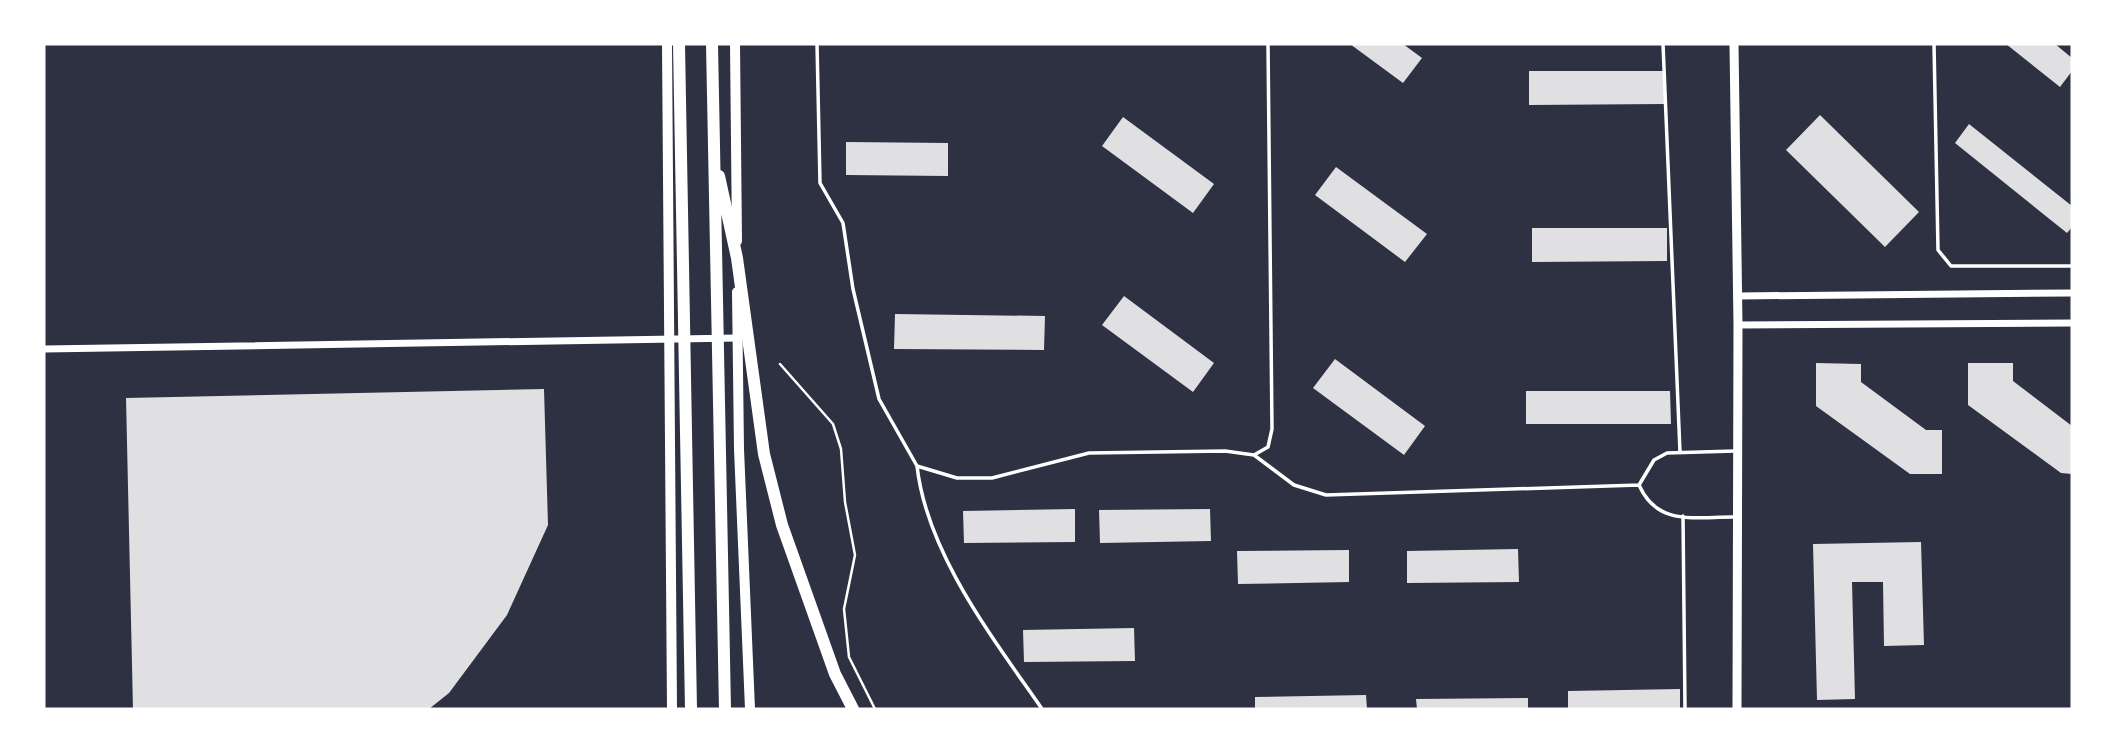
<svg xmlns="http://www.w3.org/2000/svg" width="2116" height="753" font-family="'PT Sans Narrow',sans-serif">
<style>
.building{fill:#e0e0e3}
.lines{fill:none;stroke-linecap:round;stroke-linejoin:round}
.path{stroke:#fff;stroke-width:2.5}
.service{stroke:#fff;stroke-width:3.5}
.minor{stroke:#fff;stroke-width:7}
.tertiary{stroke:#fff;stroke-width:9}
.primary{stroke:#fff;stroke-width:10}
.trunk{stroke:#fff;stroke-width:12}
</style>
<rect width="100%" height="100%" fill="#2d3142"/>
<path class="building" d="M1350 44H1403L1422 58 1403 83Z
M2006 44H2055L2072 58V71L2060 87Z
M1529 71H1664V104L1529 105Z
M1820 115 1919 212 1885 247 1786 150Z
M1123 117 1214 184 1193 213 1102 146Z
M1969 124 2072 206V227L2067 233 1955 143Z
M846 142 948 143V176L846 175Z
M1336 167 1427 234 1405 262 1315 195Z
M1532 228H1667V261L1532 262Z
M1124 296 1214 363 1193 392 1102 325Z
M895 314 1045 316 1044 350 894 349Z
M1335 359 1425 426 1404 455 1313 388Z
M1816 363 1861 364V382L1926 430H1942V474H1910L1816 406Z
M1968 363H2013V381L2072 426V474L2061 473 1968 405Z
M544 389 548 525 507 615 449 693 429 709H133L126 398Z
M1526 391H1670L1671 424H1526Z
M1075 509V542L964 543 963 511Z
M1210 509 1211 541 1100 543 1099 510Z
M1921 542 1924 645 1884 646 1883 582H1852L1855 699 1817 700 1813 544Z
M1518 549 1519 582 1407 583V551Z
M1349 550V582L1238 584 1237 551Z
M1134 628 1135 661 1024 662 1023 630Z
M1680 689V709H1568V691Z
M1366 695 1367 709H1255V697Z
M1528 698V709H1417L1416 699Z"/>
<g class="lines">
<path class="path" d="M780 364 833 424 841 449 845 502 855 555 844 609 849 657 875 709"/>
<path class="service" d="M817 44 820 183 843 223 853 289 879 399 917 466 957 478H992L1089 453 1225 451 1254 455 1294 485 1326 495 1639 485
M1663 44 1680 452
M1934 44 1938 250 1951 266H2072
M1735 451 1667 453 1654 460 1639 485C1658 528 1697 516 1737 517
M1254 455 1268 447 1272 429 1268 44
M917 466C927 554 993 638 1042 709
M1683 516 1685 709"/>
<path class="minor" d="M1738 296 2072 293
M1738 325 2072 323
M44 349 738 338"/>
<path class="tertiary" d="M1734 44 1738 325 1737 709"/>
<path class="primary" d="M667 44 672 709
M735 44 737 241
M737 292 739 449 750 709"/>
<path class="trunk" d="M679 44 691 709
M712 44 725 709
M719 176 737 258 764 454 782 525 835 674 853 709"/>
</g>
<rect width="2116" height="753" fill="none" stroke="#ffffff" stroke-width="91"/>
</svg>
